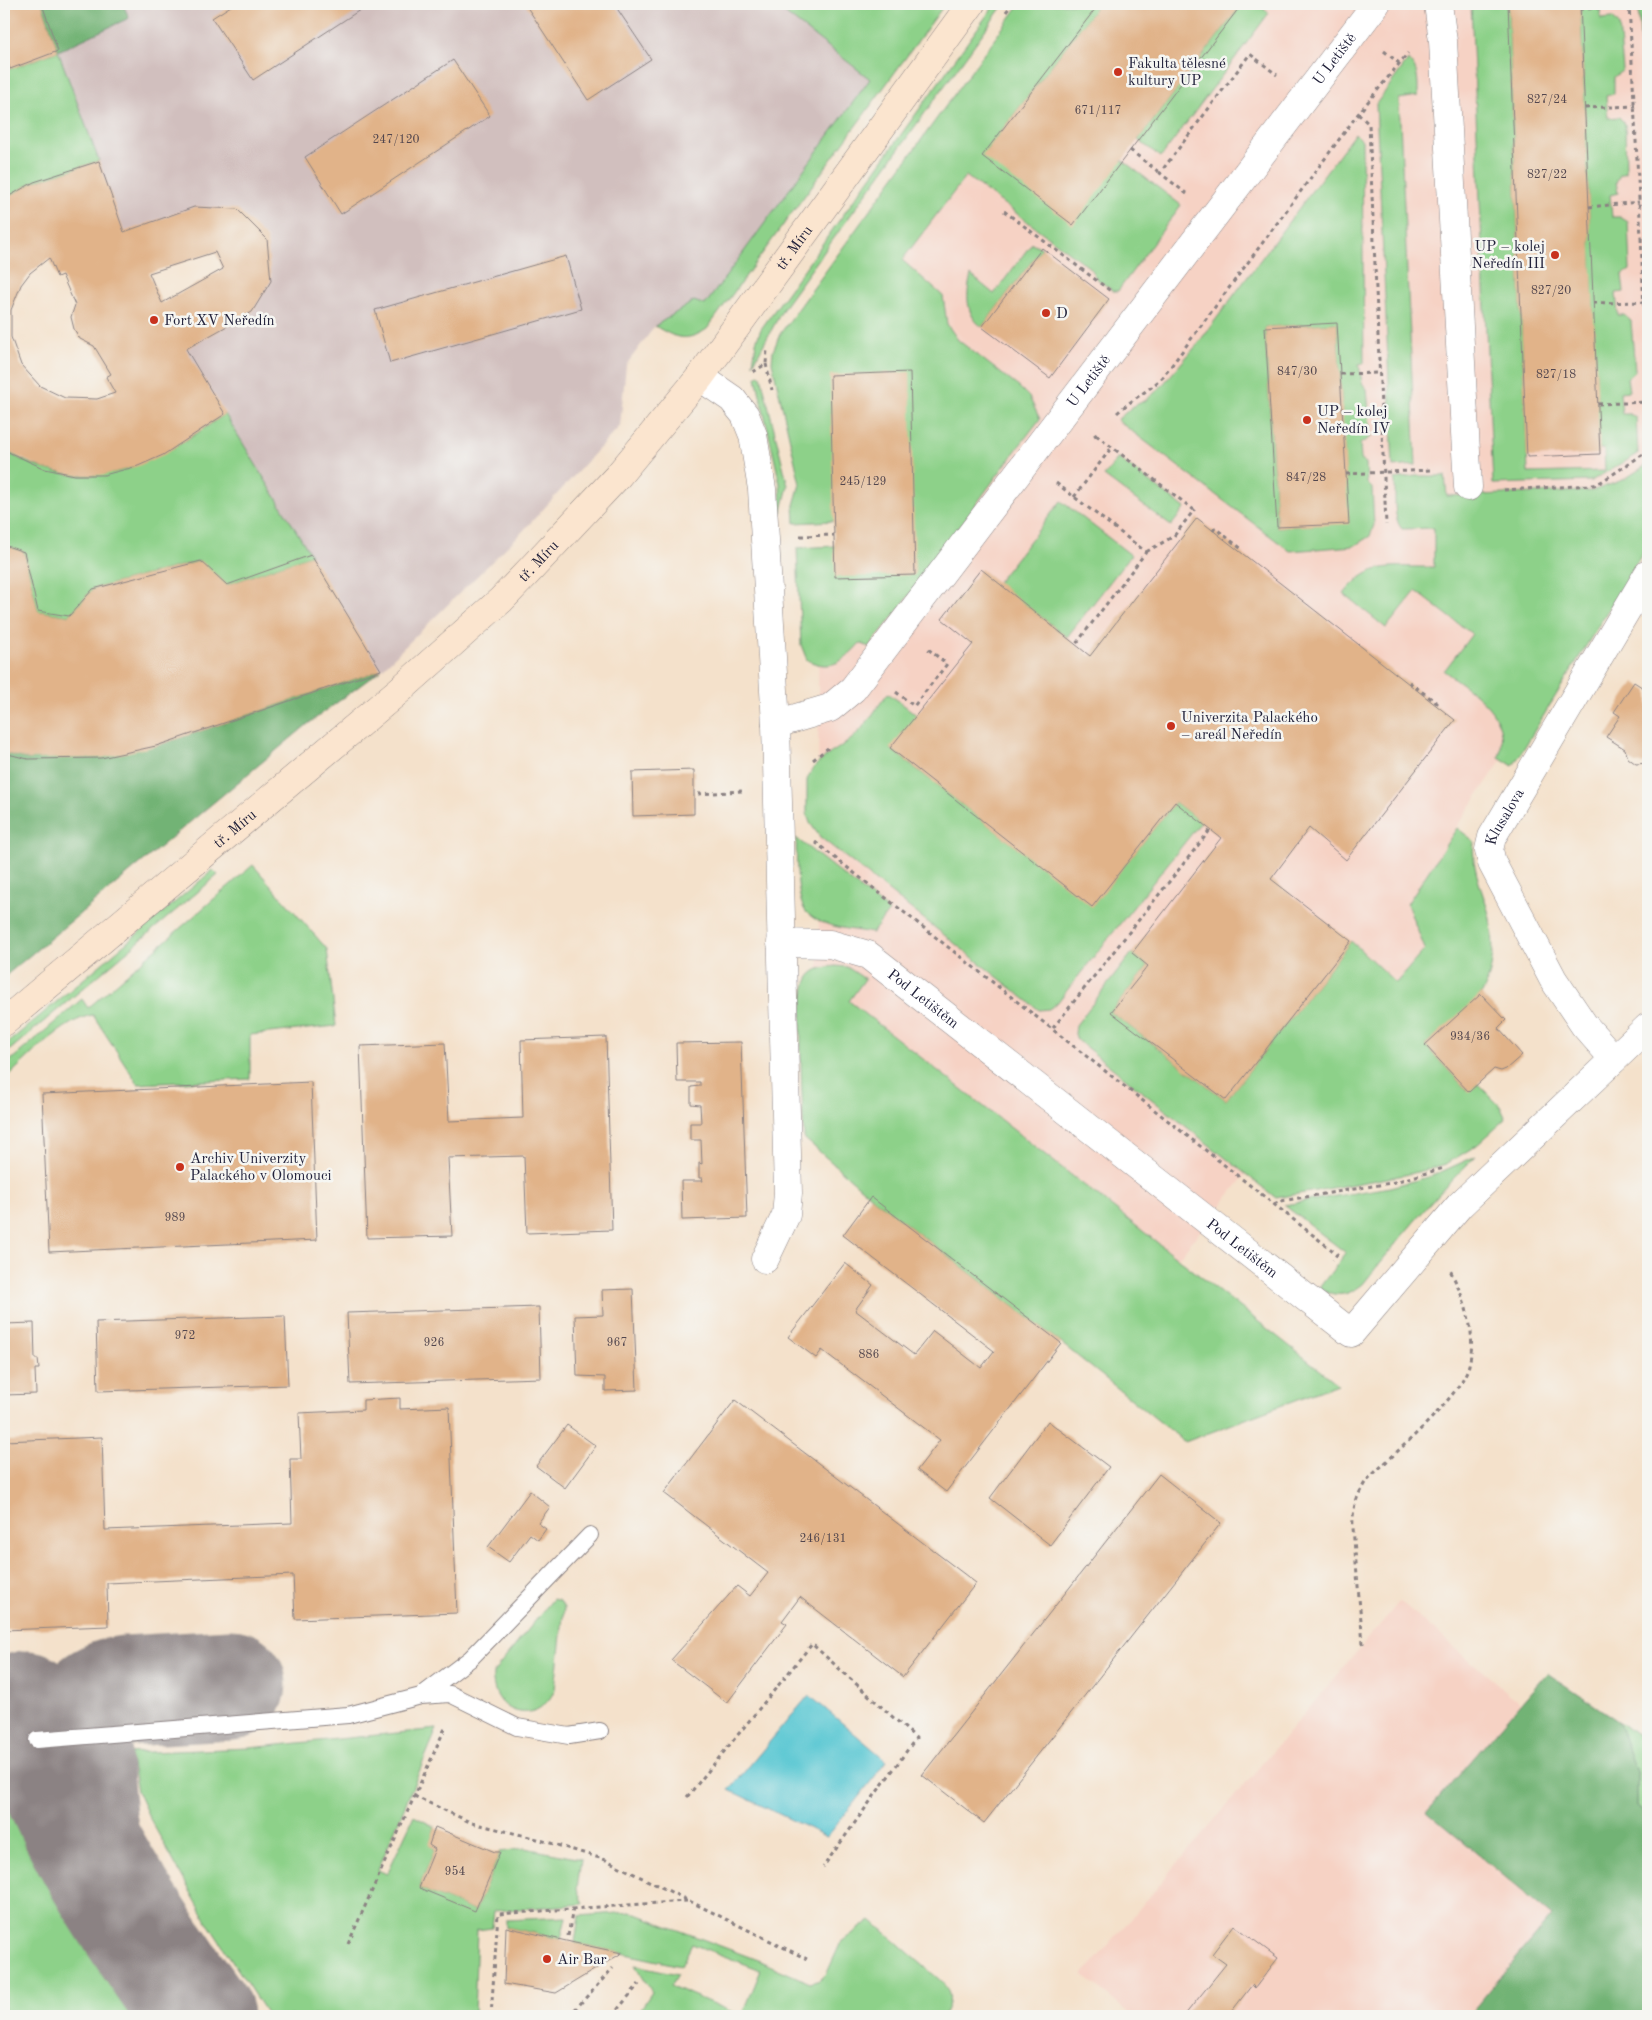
<svg xmlns="http://www.w3.org/2000/svg" width="1652" height="2020" font-family="'Old Standard TT',serif">
<style>
.built{fill:#f6d2c4}
.industrial{fill:#d1bfbe}
.green{fill:#8dd189;stroke:#587a62;fill-rule:evenodd}
.forest{fill:#72b375;stroke:#4a6a58}
.water{fill:#5cc8d3;stroke:#3f7587}
.lines{fill:none;stroke-linecap:round;stroke-linejoin:round}
.taxiway{stroke:#8b8283;stroke-width:111}
.building{fill:#e1b389;fill-rule:evenodd}
.lane-casing{stroke:#8b8283;stroke-width:18}
.street-casing{stroke:#8b8283;stroke-width:29}
.secondary-casing{stroke:#8b8283;stroke-width:29}
.path{stroke:#8b8283;stroke-width:3;stroke-dasharray:4 4;stroke-linecap:butt}
.lane{stroke:#fff;stroke-width:16}
.street{stroke:#fff;stroke-width:28}
.secondary{stroke:#fbe5cf;stroke-width:28}
.poi-dot{fill:#c8321e;stroke:#f6f6f2;stroke-width:2}
.labels{text-anchor:middle;stroke-width:5;stroke-linejoin:round;paint-order:stroke}
.number-label{font-size:12px;fill:#52464e}
.street-label{font-size:15px;fill:#22223b;stroke:#f6f6f2}
.poi-label{font-size:15px;fill:#22223b;stroke:#f6f6f2;text-anchor:start}
</style>
<rect width="100%" height="100%" fill="#f6f6f2"/>
<filter id="ink" filterUnits="userSpaceOnUse"><feTurbulence type="fractalNoise" baseFrequency=".02" numOctaves="2"/><feDisplacementMap in="SourceGraphic" scale="10" xChannelSelector="R" yChannelSelector="G"/><feConvolveMatrix kernelMatrix="1 2 1 2 8 2 1 2 1" color-interpolation-filters="sRGB"/></filter>
<filter id="wash" filterUnits="userSpaceOnUse"><feTurbulence type="fractalNoise" baseFrequency=".0096" numOctaves="4" result="noise"/><feDisplacementMap in="SourceGraphic" scale="20" xChannelSelector="R" yChannelSelector="G"/><feGaussianBlur stdDeviation="1.12" result="paint"/><feColorMatrix in="noise" values="0 0 0 0 0 0 0 0 0 0 0 0 0 0 0 0 0 1.4 0 .05"/><feComposite in="paint" operator="in"/></filter>
<g filter="url(#wash)">
<rect width="100%" height="100%" fill="#f4e1cb"/>
<path class="built" d="M1043 4H1648V544L1453 832 1412 911 1427 950 1151 1292 819 1029 818 620 835 577 830 375Z
M1400 1601 1520 1703 1428 1812 1552 1916 1468 2016H1132L1083 1975Z"/>
<path class="industrial" d="M123 4H773L871 79 705 305 655 326 626 365 620 426 523 531 381 670 186 349 252 312 271 281 267 239 237 209 194 207 124 232 58 51 129 18Z"/>
<path class="green" d="M773 4H945L707 329C686 343 675 338 655 326L694 301 705 305 870 79Z
M995 4H1004L784 307 753 364 756 342 761 329Z
M1020 4H1099L982 156 1122 160 1181 205 1118 291H1113L1096 278 1090 268 966 176 902 260 943 296 947 324 958 340 1020 388 1029 397 1040 419C981 494 929 573 869 647L860 643C844 661 831 672 807 660L801 645 797 548 835 546 834 521 795 523 794 505 800 484 772 362 773 351 780 334Z
M1242 4H1257L1269 13 1161 157 1138 140Z
M1471 4H1508L1528 473 1605 471 1604 449H1599L1580 4H1599L1601 19 1613 18 1619 25 1623 70 1614 77V94L1606 96 1608 118 1619 117 1625 124 1626 173 1620 175 1616 182 1618 193 1610 195 1612 217H1620L1628 222 1630 270 1622 275 1624 292 1616 293 1618 315H1624L1631 321 1635 371 1627 378 1629 391 1620 392 1622 414H1629L1636 417 1638 454 1591 481 1493 484Z
M1638 4H1648V175Z
M4 50 10 69 58 51 99 161 34 182 4 199Z
M1408 60C1419 68 1418 83 1418 96L1399 99 1416 465 1393 467 1376 104Z
M1355 133 1362 140 1364 363 1359 364 1362 383 1367 389 1371 437 1360 444 1361 460 1366 463 1367 483 1372 488 1374 525 1370 536 1354 546 1290 551 1117 420 1132 407 1146 400 1159 389 1196 346ZM1337 323 1348 523 1277 527 1265 327Z
M1032 243 1042 248 982 327C965 314 966 294 971 275L994 294Z
M758 375 761 376 788 486 781 514 780 484 756 377Z
M225 414 311 555 227 585 200 561 93 589 69 616 38 611 24 552 4 545V450C91 502 151 466 225 414Z
M1118 458 1185 508 1171 526 1104 476Z
M1648 464V544L1513 766 1499 757C1512 714 1474 693 1444 671L1472 634 1416 591 1386 628 1344 594C1372 559 1393 568 1434 567V528L1402 529C1392 519 1396 493 1395 479L1415 476H1445L1447 496 1592 491 1623 480Z
M1061 501 1131 555 1067 637 997 583Z
M888 693 917 715 891 749 1092 906 1175 802 1201 822 1057 1003 1049 1009 1039 1010 1029 1002 820 837 810 823 807 814V780C815 759 833 753 849 741 864 730 876 708 888 693Z
M1457 828 1474 841C1471 864 1480 885 1487 907 1495 933 1496 969 1482 993 1474 1005 1438 1033 1425 1045L1468 1091 1478 1084 1500 1106 1506 1119 1477 1145 1446 1164 1410 1174 1276 1198 1077 1040 1075 1034 1076 1025 1132 953 1148 966 1111 1012 1226 1100 1351 941 1396 983 1425 949 1407 904Z
M796 838 889 911 872 933C852 929 824 928 808 914 795 903 797 855 796 838Z
M253 865 327 949 336 1026 250 1035V1079L138 1084 93 1015C66 1018 23 1062 4 1081V1066L82 999 88 1008Z
M213 870 218 875 4 1055V1046Z
M836 966 847 967 865 979 849 1001 1338 1384 1185 1442 1061 1343 871 1197 804 1138C803 1108 795 997 809 977 815 968 826 967 836 966Z
M1476 1156C1434 1196 1399 1239 1363 1284 1348 1296 1336 1298 1319 1288L1346 1253 1284 1205 1390 1187 1432 1176Z
M553 1599 560 1601 564 1608 555 1689C539 1728 490 1715 493 1673Z
M1618 1721 1648 1744V1816L1637 1807V1772Z
M437 1729 378 1870 387 1874 414 1816 435 1827 430 1845 435 1849 419 1888 475 1911 500 1852 525 1848 581 1859 577 1889 583 1904 494 1911 492 1928 477 1930 474 2016H268L209 1925 149 1817 137 1791 132 1764 126 1753 249 1748Z
M4 1798 33 1833 164 2016H4Z
M631 1912 760 1961 810 1983 820 1980 827 1973 841 1942 871 1920 941 1981C952 1993 952 2002 943 2016H636L652 1992 635 1965 678 1974 671 1986 742 2016 761 1970 692 1944 681 1966 575 1943 579 1916Z
M566 1917 561 1939 506 1927V1920Z"/>
<path class="forest" d="M42 4H123L129 18 58 51Z
M381 670 308 724 4 977V753L28 759 156 746Z
M1547 1673 1618 1721 1637 1772V1807L1648 1816V2016H1468L1552 1916 1427 1812Z"/>
<path class="water" d="M809 1695 887 1761 827 1837 729 1790Z"/>
<g class="lines">
<path class="taxiway" d="M27 1706C62 1820 129 1921 198 2016
M85 1838C80 1820 80 1802 78 1784 74 1741 73 1699 126 1691L231 1685"/>
</g>
<g id="blocks">
<path class="building" d="M4 4H42L58 51 10 69 4 50Z
M234 4H369L253 80 212 18Z
M525 4H614L651 59 588 100Z
M1099 4H1242L1073 225 982 156Z
M1508 4H1580L1600 454 1527 457Z
M453 60 490 116 341 214 305 157Z
M99 161 124 232 194 207 237 209 267 239 271 281 252 312 186 349 225 414 163 455 138 466 104 475H75L45 469 4 450V199L34 182ZM215 252 223 269 162 303 149 273ZM49 258 57 277 62 275 75 305 71 317 74 329 80 339 94 346 111 374 106 377 115 393 97 399 65 398 40 386 21 365 11 337V310L21 285 30 273Z
M1042 248 1109 299 1050 378 982 327Z
M566 256 581 309 390 363 375 310Z
M1337 323 1349 524 1277 527 1265 327Z
M910 372 915 575 835 577 830 375Z
M1197 518 1455 720 1346 860 1309 828 1271 879 1351 941 1226 1100 1111 1012 1148 966 1132 953 1221 838 1175 802 1092 907 890 748 973 644 942 619 981 569 1090 656Z
M4 545 24 552 38 611 69 616 93 589 201 561 227 585 311 555 381 670 156 746 101 758 28 759 4 753Z
M1634 682 1648 691V763L1636 764 1628 758 1625 749 1606 737 1620 716 1614 712Z
M694 770V814L633 816 632 772Z
M1481 994 1506 1020 1498 1028 1522 1055 1506 1069 1501 1071 1494 1069 1469 1092 1425 1045Z
M606 1037 612 1230 527 1233 524 1156 448 1158 452 1236 367 1238 360 1046 445 1043 449 1121 523 1118 521 1040Z
M741 1042 747 1218 682 1220 681 1181H703L702 1178H699V1163L702 1164 701 1140H690V1123H701L700 1105 691 1104V1087L700 1086V1082H677L676 1043Z
M311 1082 317 1240 49 1252 42 1094Z
M871 1197 1061 1343 946 1492 917 1470 940 1440 822 1350 816 1358 788 1337 845 1263 873 1285 855 1310 914 1355 933 1331 981 1368 994 1351 843 1235Z
M633 1289 637 1390 605 1391V1377L577 1376 575 1316 603 1315 602 1290Z
M539 1307 541 1378 350 1384 347 1313Z
M285 1316 288 1385 98 1391 96 1322Z
M34 1323 35 1359H38L39 1369H35L36 1394 4 1395V1324Z
M400 1398V1409L449 1407 457 1613 295 1619 293 1575 107 1583 108 1626 4 1630V1441L102 1437 105 1530 292 1523 290 1459H301L299 1413 363 1410V1400Z
M735 1400 976 1583 903 1677 800 1597 782 1621 787 1624 727 1703 671 1660 737 1586 750 1596 768 1573 664 1493Z
M1048 1421 1109 1467 1050 1545 990 1498Z
M567 1425 596 1446 565 1488 536 1466Z
M1159 1474 1221 1523 984 1823 922 1775Z
M530 1491 550 1507 538 1523 546 1529 538 1540 530 1534 509 1562 488 1547Z
M435 1827 495 1852H500L475 1911 419 1888 435 1849 429 1845Z
M1234 1925 1278 1958 1255 1988 1252 1985 1228 2016H1184L1226 1964 1212 1954Z
M506 1927 575 1943 622 1953 556 1993 504 1984Z"/>
</g>
</g>
<g filter="url(#ink)">
<use href="#blocks" fill-opacity="0" stroke="#8b8283" stroke-width="1"/>
<g class="lines">
<defs>
<path id="lane" d="M421 1696 470 1659 590 1535
M37 1740 348 1715 421 1696 450 1694 517 1727 569 1736 600 1731"/>
<g id="street">
<path d="M1438 4 1443 41 1468 487"/>
<path d="M700 377 732 399 745 415 753 435 762 489 776 724 788 1193 786 1215 765 1259"/>
<path id="s1" d="M776 724 830 708 853 689 1376 4"/>
<path id="s2" d="M781 943 830 944 868 955 1351 1333 1460 1205 1648 1027"/>
<path id="s3" d="M1614 1059 1584 1025 1553 979 1492 863 1489 850 1492 837 1648 574"/>
</g>
<g id="secondary">
<path id="s4" d="M4 1022 401 689 501 600 527 573 617 477 700 377 971 4"/>
</g>
</defs>
<use href="#lane" class="lane-casing"/>
<use href="#street" class="street-casing"/>
<use href="#secondary" class="secondary-casing"/>
<path class="path" d="M1629 4 1641 238H1648
M1580 9 1630 7
M1006 12 1012 4
M1384 51 1399 63
M1585 108 1635 106
M1358 114 1369 124 1386 525
M1130 150 1160 173
M1187 194 1160 173 1250 54 1277 75
M1589 207 1639 202
M1004 211 1112 292
M1641 238 1648 408
M1593 303 1648 302
M766 364 772 390
M753 372 766 364 767 349
M1340 374 1380 373
M1598 404 1648 402
M1117 413C1132 399 1149 391 1163 377L1358 114 1408 53
M1096 435 1194 510 1174 536 1146 552
M1094 436 1100 432
M1346 474 1431 470
M1056 483 1146 552 1076 644
M1504 490 1594 485 1601 482 1648 451
M1074 497 1112 447
M1213 531 1215 528 1243 550
M800 536 834 535
M1409 682 1437 703 1435 705
M896 692 914 706 947 664 928 649
M813 760 828 748
M698 794 743 791
M815 842 1337 1254 1333 1260
M1053 1028 1211 829
M1274 1204 1281 1201 1391 1183 1444 1168
M1363 1644 1353 1528C1352 1509 1356 1497 1366 1481 1392 1455 1460 1399 1469 1365 1477 1332 1465 1300 1450 1270
M414 1796 472 1823 534 1838 606 1860 807 1959
M687 1797 812 1644 916 1738 823 1867
M568 1936 573 1908
M348 1944 446 1726
M491 2016 498 1914 687 1901
M569 2016 613 1968
M612 2016 639 1984"/>
<use href="#lane" class="lane"/>
<use href="#street" class="street"/>
<use href="#secondary" class="secondary"/>
</g>
</g>
<g class="poi-dot">
<circle cx="1118" cy="72" r="5"/>
<circle cx="1555" cy="255" r="5"/>
<circle cx="1046" cy="313" r="5"/>
<circle cx="154" cy="320" r="5"/>
<circle cx="1307" cy="420" r="5"/>
<circle cx="1171" cy="726" r="5"/>
<circle cx="180" cy="1167" r="5"/>
<circle cx="547" cy="1959" r="5"/>
</g>
<g class="labels">
<g class="number-label">
<text x="1547" y="103">827/24</text>
<text x="1098" y="114">671/117</text>
<text x="396" y="143">247/120</text>
<text x="1547" y="178">827/22</text>
<text x="1551" y="294">827/20</text>
<text x="1297" y="375">847/30</text>
<text x="1556" y="378">827/18</text>
<text x="1306" y="481">847/28</text>
<text x="863" y="485">245/129</text>
<text x="1470" y="1040">934/36</text>
<text x="175" y="1221">989</text>
<text x="185" y="1339">972</text>
<text x="434" y="1346">926</text>
<text x="617" y="1346">967</text>
<text x="869" y="1358">886</text>
<text x="823" y="1542">246/131</text>
<text x="455" y="1875">954</text>
</g>
<g class="street-label">
<text dy="5" stroke="none"><textPath href="#s1" startOffset="879">U Letiště</textPath></text>
<text dy="5" stroke="none"><textPath href="#s4" startOffset="1111">tř. Míru</textPath></text>
<text dy="5" stroke="none"><textPath href="#s1" startOffset="474">U Letiště</textPath></text>
<text dy="5" stroke="none"><textPath href="#s4" startOffset="706">tř. Míru</textPath></text>
<text dy="5" stroke="none"><textPath href="#s3" startOffset="282">Klusalova</textPath></text>
<text dy="5" stroke="none"><textPath href="#s4" startOffset="301">tř. Míru</textPath></text>
<text dy="5" stroke="none"><textPath href="#s2" startOffset="159">Pod Letištěm</textPath></text>
<text dy="5" stroke="none"><textPath href="#s2" startOffset="564">Pod Letištěm</textPath></text>
</g>
<g class="poi-label">
<text x="1128" y="68">Fakulta tělesné<tspan x="1128" dy="17">kultury UP</tspan></text>
<text x="1545" y="251" text-anchor="end">UP – kolej<tspan x="1545" dy="17">Neředín III</tspan></text>
<text x="1056" y="318">D</text>
<text x="164" y="325">Fort XV Neředín</text>
<text x="1317" y="416">UP – kolej<tspan x="1317" dy="17">Neředín IV</tspan></text>
<text x="1181" y="722">Univerzita Palackého<tspan x="1181" dy="17">– areál Neředín</tspan></text>
<text x="190" y="1163">Archiv Univerzity<tspan x="190" dy="17">Palackého v Olomouci</tspan></text>
<text x="557" y="1964">Air Bar</text>
</g>
</g>
<rect width="1652" height="2020" fill="none" stroke="#f6f6f2" stroke-width="20"/>
</svg>
